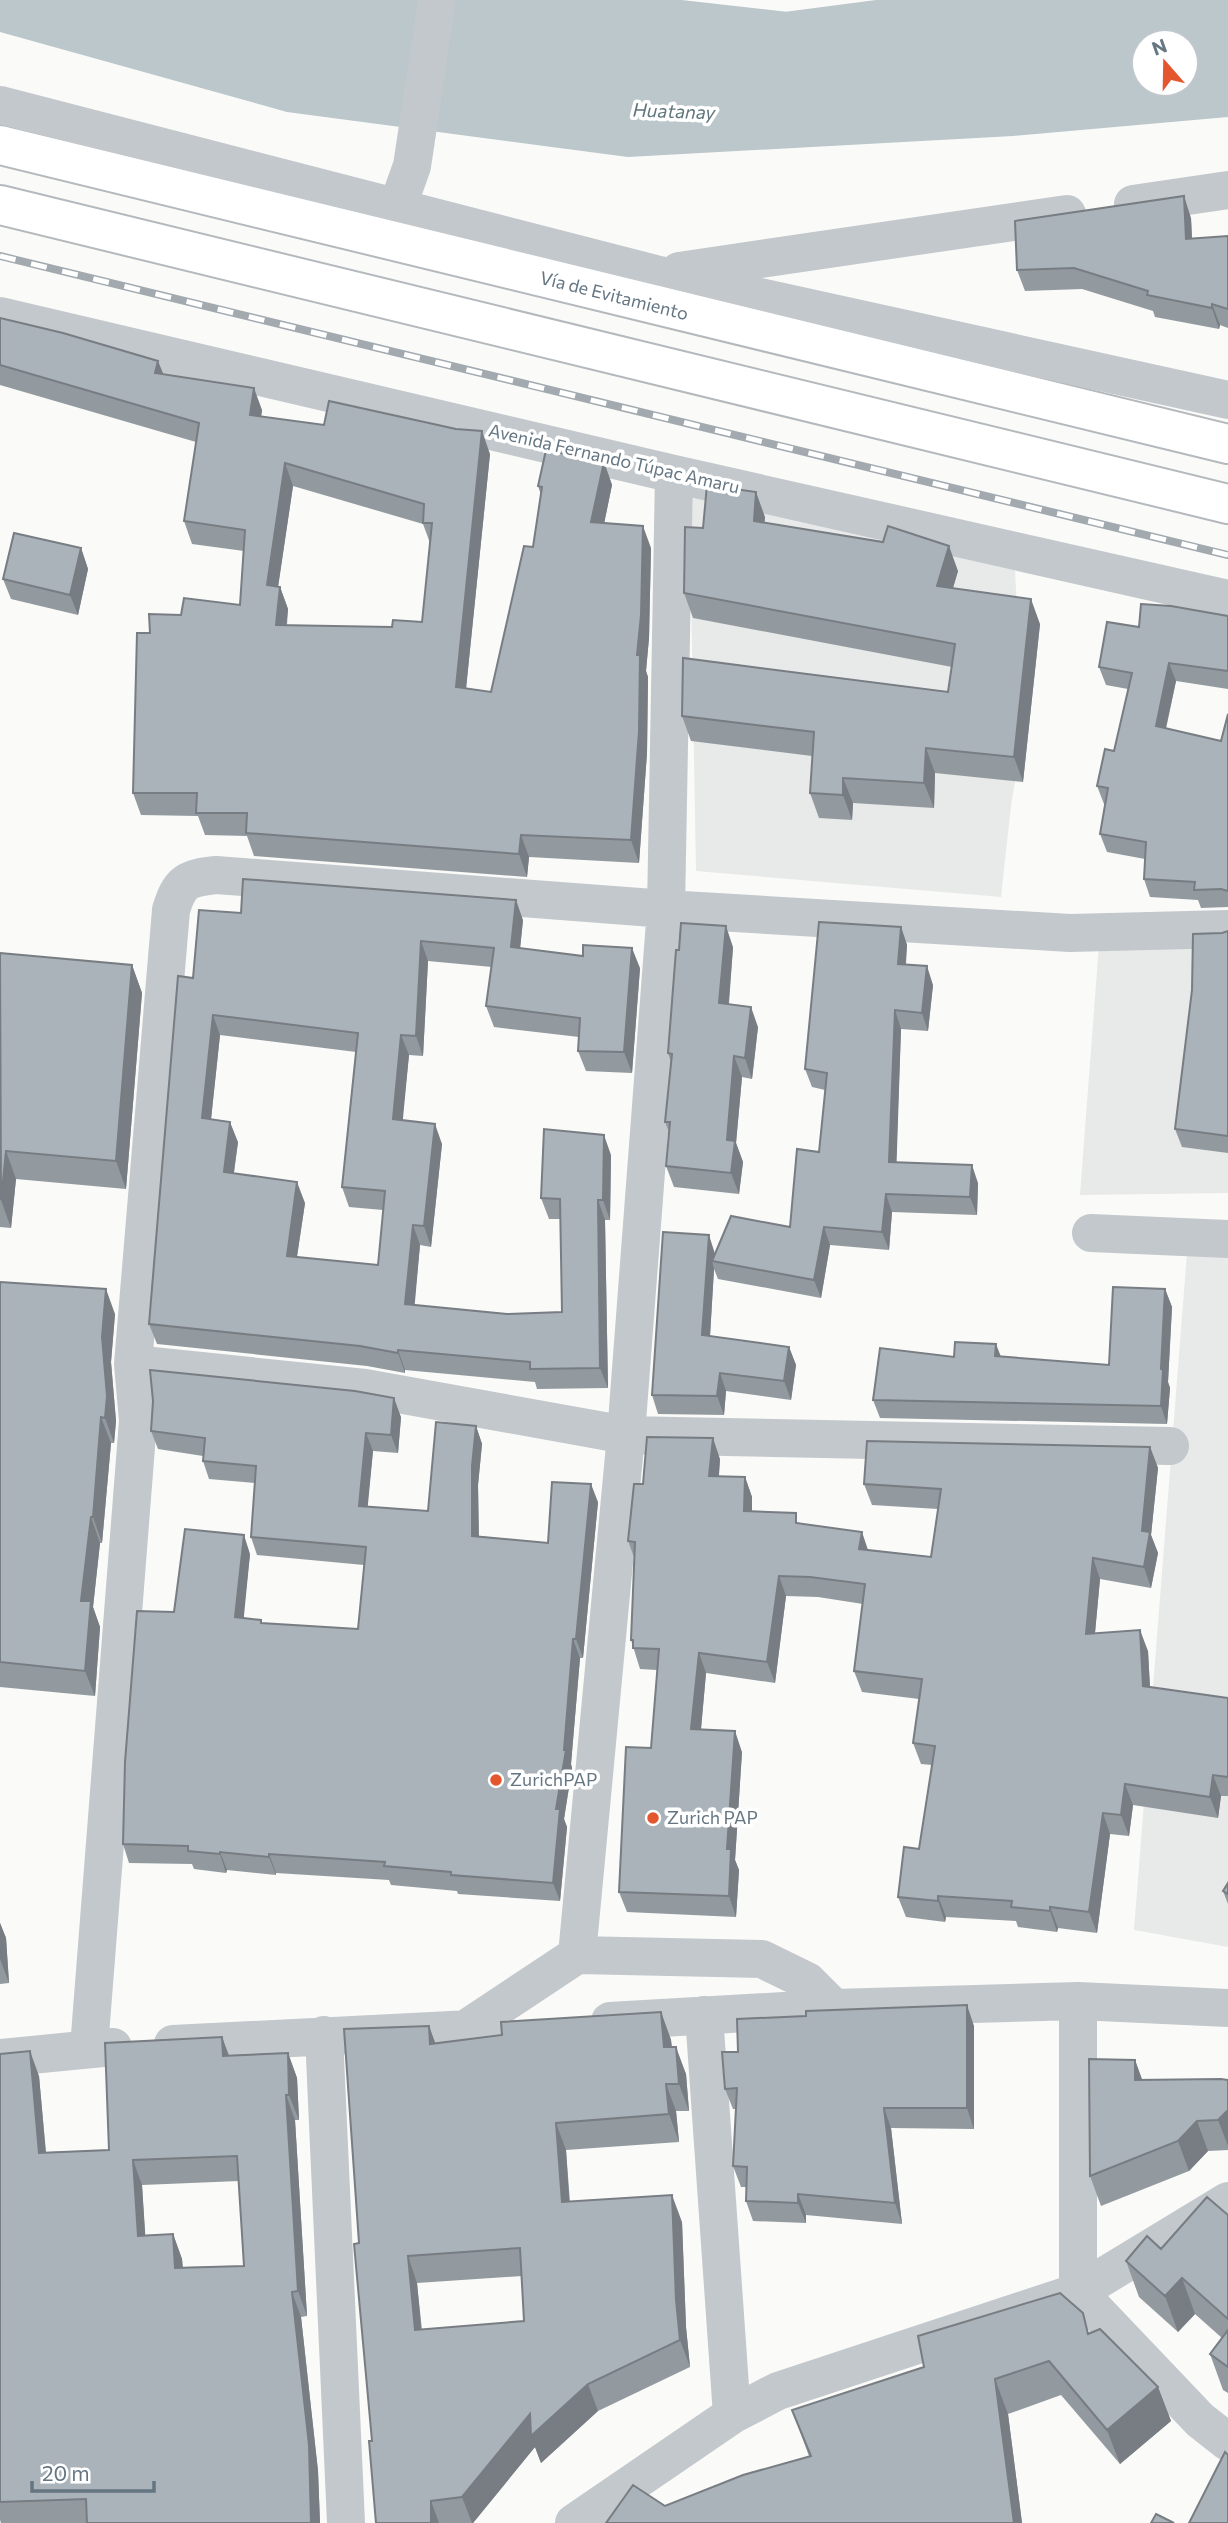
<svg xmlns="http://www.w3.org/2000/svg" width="1228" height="2523" font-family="Commissioner,sans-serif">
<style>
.built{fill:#e8e9e9}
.water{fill:#bbc7cb;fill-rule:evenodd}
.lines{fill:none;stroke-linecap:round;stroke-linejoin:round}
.river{stroke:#bbc7cb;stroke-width:74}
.highway-casing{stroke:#b4b9bd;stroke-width:42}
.minor{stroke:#c3c8cc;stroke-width:38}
.highway{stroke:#fff;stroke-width:38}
.rail-casing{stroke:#a2aab0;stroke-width:8}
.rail{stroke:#fff;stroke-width:5;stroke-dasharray:16;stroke-linecap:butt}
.wall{fill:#929a9f;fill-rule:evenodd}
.shaded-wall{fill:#777d82}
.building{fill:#aab3b9;stroke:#777d82;stroke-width:2;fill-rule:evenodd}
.poi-dot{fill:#e4572e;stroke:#fff;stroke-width:2.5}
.labels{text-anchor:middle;stroke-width:7;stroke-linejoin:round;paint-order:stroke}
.street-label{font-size:18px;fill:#657683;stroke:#fff}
.poi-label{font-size:18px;fill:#657683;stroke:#fff;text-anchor:start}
.water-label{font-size:19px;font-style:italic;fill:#60757c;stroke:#fff}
</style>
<rect width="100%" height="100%" fill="#fafaf8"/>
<path class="built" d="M689 477 1014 550 1023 733 1011 806 1001 897 696 871Z
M1100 931 1228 933V1193L1080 1195Z
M1187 1253 1228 1254V1947L1134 1930Z"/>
<path class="water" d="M0 0H348L787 49 1160 0H1228V117L1013 136 628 157 287 112 0 32ZM1144 42H1186V84H1144Z"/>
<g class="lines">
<path class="river" d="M348 0 787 49 1160 0"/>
<defs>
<path id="highway" d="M0 145 1228 444
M0 205 1228 504"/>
</defs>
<use href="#highway" class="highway-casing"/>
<path class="minor" d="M0 105 655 274 1228 400
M1133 204 1228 190
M397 208 412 166 437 0
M679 271 1067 214
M0 316 674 474 1228 599
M1091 1233 1228 1239
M133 1364 365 1388 626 1435 1170 1446
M577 1955 762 1959 807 1981 834 2008
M704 2015 732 2415
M610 2021 834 2008 1078 2001 1228 2008
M464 2030 577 1955 626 1435 666 909 674 474
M324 2035 346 2523
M173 2044 490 2028
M89 2048 138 1421 133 1364 171 910C180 881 187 878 216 875L666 909 1070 933 1228 929
M0 2058 113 2047
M1228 2201 1078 2292 1200 2420 1228 2442
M574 2523 732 2415 778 2391 1078 2292V2001"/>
<use href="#highway" class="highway"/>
<defs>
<path id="rail" d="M0 256 1228 555"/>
</defs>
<use href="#rail" class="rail-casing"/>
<use href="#rail" class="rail"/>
</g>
<path class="wall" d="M1191 218 1192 239 1228 236V328L1220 325 1219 329 1155 317 1153 311 1082 289 1025 291 1017 270Z
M0 318 163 374 262 410 261 417 490 454 466 688 491 692 533 547 541 495 538 486 604 462 612 485 604 523 651 548 649 638 646 671 648 677 647 753 639 863 529 857 527 877 254 856 247 836 205 835 198 816 141 815 133 793 150 633 181 615 240 605 244 551 192 544 184 521 196 442 0 385ZM293 486 423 524 430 543 422 622 392 627 287 625 288 609 280 587 278 586Z
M765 517 764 522 958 571 953 588 1040 624 1023 782 935 773 934 808 853 803 852 820 819 818 810 793 812 756 691 741 682 716 948 692 952 667 693 618 684 593 703 528Z
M81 548 88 569 78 615 11 599 3 579Z
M1228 616V689L1176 681 1166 729 1221 741 1228 714V907L1201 908 1198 900 1150 897 1144 879 1145 859 1107 852 1100 834 1105 804H1104L1097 786 1114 751 1128 689 1106 685 1099 667 1139 627Z
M241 913 523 920 520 949 640 968 632 1073 586 1071 578 1051 579 1037 494 1027 486 1006 492 967 428 961 423 1056 409 1055 402 1120 442 1144 431 1247 420 1245 414 1305 507 1314 562 1312 561 1219H549L541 1198 611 1155 610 1220H605L608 1388 537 1389 535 1382 405 1370V1373L367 1366 157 1344 149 1324 193 978ZM220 1035 356 1052 342 1187 349 1207 383 1210 378 1265 297 1257 305 1203 234 1173 238 1142 211 1119Z
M901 927 907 945 906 965 933 985 928 1031 901 1029 896 1162 978 1183 977 1215 892 1212 889 1250 830 1245 821 1298 718 1279 714 1269 710 1336 789 1347 796 1365 791 1400 726 1391 724 1415 658 1414 652 1395 715 1253 790 1227 819 1152 825 1090 812 1087 805 1069Z
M1228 931V1153L1182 1147 1175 1129 1222 933Z
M733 947 729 1004 758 1027 752 1079 742 1077 736 1143 743 1162 739 1194 674 1187 666 1166 669 1132 665 1122 671 1062 668 1053Z
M0 953 132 965 142 993 126 1189 16 1179 11 1228 0 1227Z
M0 1282 115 1314 111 1362 116 1421 114 1443H111L102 1543H100L93 1607 100 1627 95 1696 0 1687Z
M1165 1289 1172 1307 1168 1382 1170 1388 1167 1424 880 1418 873 1400 954 1357 1109 1365Z
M401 1417 398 1453 373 1451 367 1507 428 1511 476 1426 482 1444 478 1485 479 1536 548 1543 598 1502 583 1658H580L571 1764 572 1768 564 1819 567 1827 560 1901 458 1894 457 1891 391 1885 389 1880 276 1873V1875L227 1870 226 1873 194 1869 192 1864 129 1863 123 1844 174 1612 250 1554 243 1618 261 1620 262 1623 358 1629 364 1565 257 1555 251 1537 255 1483 209 1479 203 1461V1456L158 1449 151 1431Z
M1150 1447 1158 1468 1151 1535 1158 1553 1151 1588 1100 1579 1095 1633 1148 1651 1150 1687 1228 1698V1796H1221L1218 1818 1133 1805 1129 1836 1110 1834 1097 1933 1058 1928 1057 1932 1018 1927 1016 1921 946 1917 945 1922 906 1917 898 1897 919 1849 932 1765 921 1764 913 1743 919 1699 862 1692 854 1671 863 1604 818 1597 786 1596 775 1683 706 1673 701 1730 742 1752 735 1860 739 1870 736 1917 627 1912 619 1892 651 1748 657 1670 640 1669 631 1640 634 1557 628 1541 643 1484 720 1459 719 1476 745 1477 752 1497V1511L800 1523 868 1550 931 1557 938 1509 872 1505 864 1484Z
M1228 1883V1904L1223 1891Z
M0 1923 6 1938 9 1983 0 1984Z
M661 2012 671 2040 672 2047 686 2074 689 2111H676L679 2142 566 2150 570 2202 682 2222 686 2327 690 2367 598 2411 541 2463 535 2447 473 2523H376L372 2441 359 2243 429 2026 435 2044ZM522 2276 524 2321 422 2330 417 2283Z
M974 2026V2129L891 2128 902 2224 806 2215V2223L753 2221 746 2201V2187H741L733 2166 736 2109H733L725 2089 738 2052Z
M222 2037 229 2055 288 2053 297 2078 299 2120H295L307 2316 301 2317 318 2471 320 2523H1L0 2520V2054L39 2076 46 2152 109 2150ZM239 2181 244 2266 183 2267 182 2259 173 2234 145 2235 142 2185Z
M1135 2060 1142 2080H1228V2150L1208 2151 1189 2171 1101 2206 1090 2176Z
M1228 2215V2393L1223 2390 1210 2354 1222 2338 1195 2314 1178 2332 1139 2297 1126 2261 1161 2249Z
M1090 2333 1158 2387 1171 2421 1120 2464 1061 2395 1008 2414 1022 2523H606L665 2506 809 2456 792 2410Z"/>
<path class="shaded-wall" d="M1184 196 1191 218 1193 261 1186 239Z
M1212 304 1220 325 1219 329 1212 308Z
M158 361 167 383 155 373Z
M254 388 262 410 258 438 250 415Z
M482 431 490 454 464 709 456 687Z
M604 462 612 485 600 544 591 522Z
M285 463 293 486 275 608 267 585Z
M756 492 765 517 763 546 754 521Z
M643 526 651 548 649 638 646 671 648 677 647 753 639 863 631 840Z
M949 546 958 571 946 611 937 586Z
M81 548 88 569 78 615 70 595Z
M280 587 288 609 284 648 276 625Z
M1031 599 1040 624 1023 782 1014 757Z
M1169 663 1176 681 1162 745 1156 726Z
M926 748 935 773 934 808 924 783Z
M843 778 853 803 852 820 843 795Z
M521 835 529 857 527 877 519 854Z
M516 900 523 920 518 968 511 947Z
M726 926 733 947 727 1024 719 1003Z
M901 927 907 945 904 982 898 964Z
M421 941 428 961 423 1056 416 1036Z
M632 948 640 968 632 1073 624 1052Z
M132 965 142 993 126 1189 116 1161Z
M927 966 933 985 928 1031 922 1013Z
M751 1007 758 1027 752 1079 745 1058Z
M895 1010 901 1029 896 1180 889 1162Z
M213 1015 220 1035 209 1138 202 1118Z
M401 1035 409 1055 401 1139 393 1119Z
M734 1056 742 1077 736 1143 743 1162 739 1194 731 1173 727 1140Z
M230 1122 238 1142 231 1192 224 1172Z
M435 1124 442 1144 431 1247 424 1226Z
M604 1135 611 1155 610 1220 603 1200Z
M6 1151 16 1179 11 1228 1 1200Z
M972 1165 978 1183 977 1215 970 1197Z
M297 1182 305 1203 294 1276 287 1256Z
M886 1194 892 1212 889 1250 882 1232Z
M598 1200 605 1220 608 1388 600 1368Z
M413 1225 420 1245 413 1324 405 1304Z
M824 1227 830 1245 821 1298 814 1280Z
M709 1235 715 1254 712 1261 714 1269 709 1353 702 1335Z
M106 1289 115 1314 111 1362 116 1421 114 1443 105 1418 102 1337Z
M1165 1289 1172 1307 1168 1382 1170 1388 1167 1424 1161 1406V1369Z
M996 1344 1003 1362 995 1356Z
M789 1347 796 1365 791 1400 784 1381Z
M398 1350 405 1370V1373L398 1353Z
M720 1373 726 1391 724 1415 717 1396Z
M394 1398 401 1417 398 1453 391 1435Z
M101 1417 111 1443 102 1543 93 1517Z
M476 1426 482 1444 478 1485 479 1554 472 1536V1466Z
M366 1433 373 1451 366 1525 359 1506Z
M713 1438 720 1459 717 1497 709 1476Z
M1150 1447 1158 1468 1151 1535 1158 1553 1151 1588 1144 1567 1142 1531Z
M745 1477 752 1497V1532L744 1511Z
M591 1484 598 1502 583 1658 576 1639Z
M91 1517 100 1543 93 1607 100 1627 95 1696 85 1671 81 1601Z
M862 1532 869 1553 859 1549Z
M244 1535 250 1554 242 1636 235 1617Z
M1093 1558 1100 1579 1093 1654 1086 1634Z
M779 1576 786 1596 775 1683 767 1662Z
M1140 1630 1148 1651 1151 1707 1143 1686Z
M573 1639 580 1658 571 1764 572 1768 564 1819 567 1827 560 1901 553 1883 556 1809 564 1750Z
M699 1653 706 1673 699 1750 691 1729Z
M735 1731 742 1752 735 1860 739 1870 736 1917 729 1896 727 1849Z
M1213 1775 1221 1796 1218 1818 1210 1797Z
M1125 1784 1133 1805 1129 1836 1121 1815Z
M1103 1813 1110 1834 1097 1933 1089 1912Z
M220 1852 227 1870 226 1873 220 1854Z
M269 1854 276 1873V1875L269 1857Z
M938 1896 946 1917 945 1922 938 1901Z
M1050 1907 1058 1928 1057 1932 1050 1911Z
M0 1923 6 1938 9 1983 0 1959Z
M967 2005 974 2026V2129L967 2108Z
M661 2012 671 2040 674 2074 664 2047Z
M429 2026 439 2053 430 2044Z
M222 2037 231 2062 223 2056Z
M676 2047 686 2074 689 2111 679 2084Z
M30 2051 39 2076 48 2178 39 2153Z
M288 2053 297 2078 299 2120 289 2095Z
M1135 2060 1146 2090 1135 2080Z
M666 2084 676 2111 679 2142 669 2114Z
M286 2095 295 2120 307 2316 298 2291Z
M884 2108 891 2128 902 2224 895 2203Z
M1228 2110V2146L1218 2120Z
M1197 2121 1208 2151 1189 2171 1178 2141Z
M556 2123 566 2150 571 2229 562 2202Z
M133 2160 142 2185 147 2261 138 2236Z
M798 2194 806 2215V2223L798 2203Z
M672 2195 682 2222 686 2327 690 2367 680 2340 676 2300Z
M173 2234 182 2259 184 2293 175 2268Z
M408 2256 417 2283 424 2358 415 2330Z
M1182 2278 1195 2314 1178 2332 1165 2296Z
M292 2292 301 2317 318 2471 320 2523H311Z
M995 2379 1008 2414 1022 2523H1014Z
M588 2384 598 2411 541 2463 535 2447 473 2523H472L462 2497 530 2414Z
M1158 2387 1171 2421 1120 2464 1107 2430Z
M431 2501 439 2523H431Z"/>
<path class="building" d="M1184 196 1186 239 1228 236V309L1212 304V308L1147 295 1148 291 1074 268 1017 270 1015 221Z
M0 318 63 333 158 361 155 373 254 388 250 415 324 425 329 401 456 429 482 431 456 687 491 692 524 546 533 547 542 487 538 486 546 450 604 462 591 522 643 526 641 615 637 655H640L639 731 631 840 521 835 519 854 246 833 247 813H196L197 793H133L137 633H150L149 614 181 615 184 598 240 605 245 530 184 521 199 423 0 365ZM285 463 424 504 423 523H432L422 622 393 620 392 627 276 625 280 587 267 585Z
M707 485 756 492 754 521 883 542 888 526 949 546 937 586 1031 599 1014 757 926 748 924 783 843 778V795L810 793 814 732 682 716 683 658 948 692 955 644 684 593 685 527 703 528Z
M14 533 81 548 70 595 3 579Z
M1141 604 1171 606 1228 616V671L1169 663 1156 726 1221 741 1228 714V891L1221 889 1194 890 1195 882 1144 879 1146 842 1100 834 1108 788 1097 786 1105 749 1114 751 1132 673 1099 667 1107 622 1139 627Z
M243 879 516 900 511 947 583 956V945L632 948 624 1052 578 1051 580 1018 486 1006 494 948 421 941 416 1036 401 1035 393 1119 435 1124 424 1226 413 1225 405 1304 507 1314 562 1312 560 1199 541 1198 544 1129 604 1135 603 1200H598L600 1368 530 1369V1362L398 1350V1353L360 1346 149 1324 178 976 193 978 199 910 241 913ZM213 1015 358 1033 342 1187 385 1191 378 1265 287 1256 297 1182 224 1172 230 1122 202 1118Z
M819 922 901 927 898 964 927 966 922 1013 895 1010 889 1162 972 1165 970 1197 886 1194 882 1232 824 1227 814 1280 712 1261 731 1216 790 1227 797 1149 819 1152 827 1073 805 1069Z
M681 923 726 926 719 1003 751 1007 745 1058 734 1056 727 1140 735 1141 731 1173 666 1166 670 1122H665L672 1054 668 1053 676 950H679Z
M1228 931V1136L1175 1129 1192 990 1193 934 1222 933Z
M0 953 132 965 116 1161 6 1151 1 1200Z
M663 1232 709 1235 702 1335 789 1347 784 1381 720 1373 717 1396 652 1395Z
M0 1282 106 1289 102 1337 107 1396 105 1418 101 1417 93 1517H91L81 1601H91L85 1671 0 1662Z
M1113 1287 1165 1289 1161 1369 1163 1370 1161 1406 873 1400 880 1348 954 1357 955 1342 996 1344 995 1356 1109 1365Z
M150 1370 355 1391 394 1398 391 1435 366 1433 359 1506 428 1511 436 1422 476 1426 472 1466V1536L548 1543 552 1482 591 1484 576 1639H573L564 1750H566L556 1809H560L553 1883 451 1875V1872L384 1866 385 1862 269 1854V1857L220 1852V1854L188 1851V1846L123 1844 125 1762 137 1611 174 1612 185 1529 244 1535 235 1617 261 1620V1623L358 1629 366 1547 251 1537 256 1466 203 1461 205 1438 151 1431 153 1401Z
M647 1437 713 1438 709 1476 745 1477 744 1511 796 1513V1523L862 1532 859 1549 931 1557 941 1489 864 1484 867 1441 1150 1447 1142 1531 1150 1532 1144 1567 1093 1558 1086 1634 1140 1630 1143 1686 1228 1698V1777L1213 1775 1210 1797 1125 1784 1121 1815 1103 1813 1089 1912 1050 1907V1911L1011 1907 1012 1901 938 1896V1901L898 1897 904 1847 919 1849 935 1746 913 1743 922 1679 854 1671 865 1584 810 1577 779 1576 767 1662 699 1653 691 1729 735 1731 727 1849H731L729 1896 619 1892 626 1747 651 1748 659 1649 633 1648V1640H631L635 1542 628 1541 634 1484H643Z
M1228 1883V1894L1223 1891Z
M967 2005V2108H884L895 2203 798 2194V2203L746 2201 747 2167 733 2166 737 2088 725 2089 722 2052H738L737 2019 806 2016V2011Z
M661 2012 664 2047H676L679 2084H666L669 2114 556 2123 562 2202 672 2195 676 2300 680 2340 588 2384 531 2436 530 2414 462 2497 431 2501V2523H376L369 2441H372L354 2244 359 2243 344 2029 429 2026 430 2044 502 2035 501 2022ZM520 2248 524 2321 415 2330 408 2256Z
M222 2037 223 2056 288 2053 289 2095H286L298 2291 292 2292 309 2445 311 2523H87L86 2499 0 2502V2054L30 2051 39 2153 109 2150 105 2043ZM237 2156 244 2266 175 2268 173 2234 138 2236 133 2160Z
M1089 2059 1135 2060V2080L1221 2079 1228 2080V2110L1218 2120 1197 2121 1178 2141 1090 2176Z
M1207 2197 1228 2215V2319L1182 2278 1165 2296 1126 2261 1147 2236 1161 2249Z
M1060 2293 1083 2313 1088 2334 1100 2329 1158 2387 1107 2430 1049 2361 995 2379 1014 2523H606L633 2485 665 2506 743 2475 811 2456 792 2410 924 2367 918 2336Z
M1228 2330V2367L1210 2354Z
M1225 2452 1228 2455V2523H1189Z
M1156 2514 1174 2523H1151Z"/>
<g class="poi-dot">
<circle cx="496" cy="1780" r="7"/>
<circle cx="653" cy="1818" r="7"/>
</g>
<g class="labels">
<g class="street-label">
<text transform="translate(614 296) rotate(14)" y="6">Vía de Evitamiento</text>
<text transform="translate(614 459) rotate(13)" y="6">Avenida Fernando Túpac Amaru</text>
</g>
<g class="poi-label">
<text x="510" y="1786">ZurichPAP</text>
<text x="667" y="1824">Zurich PAP</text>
</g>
<g class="water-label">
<text transform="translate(674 111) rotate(2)" y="7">Huatanay</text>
</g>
</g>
<g transform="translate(1165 63) rotate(340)"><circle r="33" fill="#ffffff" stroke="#c1c8cd" stroke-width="2"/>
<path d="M0-5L12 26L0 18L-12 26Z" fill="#e4572e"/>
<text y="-10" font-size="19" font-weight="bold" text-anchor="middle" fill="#657683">N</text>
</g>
<path d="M32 2481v10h122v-10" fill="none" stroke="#657683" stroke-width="3.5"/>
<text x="42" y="2481" font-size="21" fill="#657683" stroke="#ffffff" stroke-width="5" paint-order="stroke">20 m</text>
</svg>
